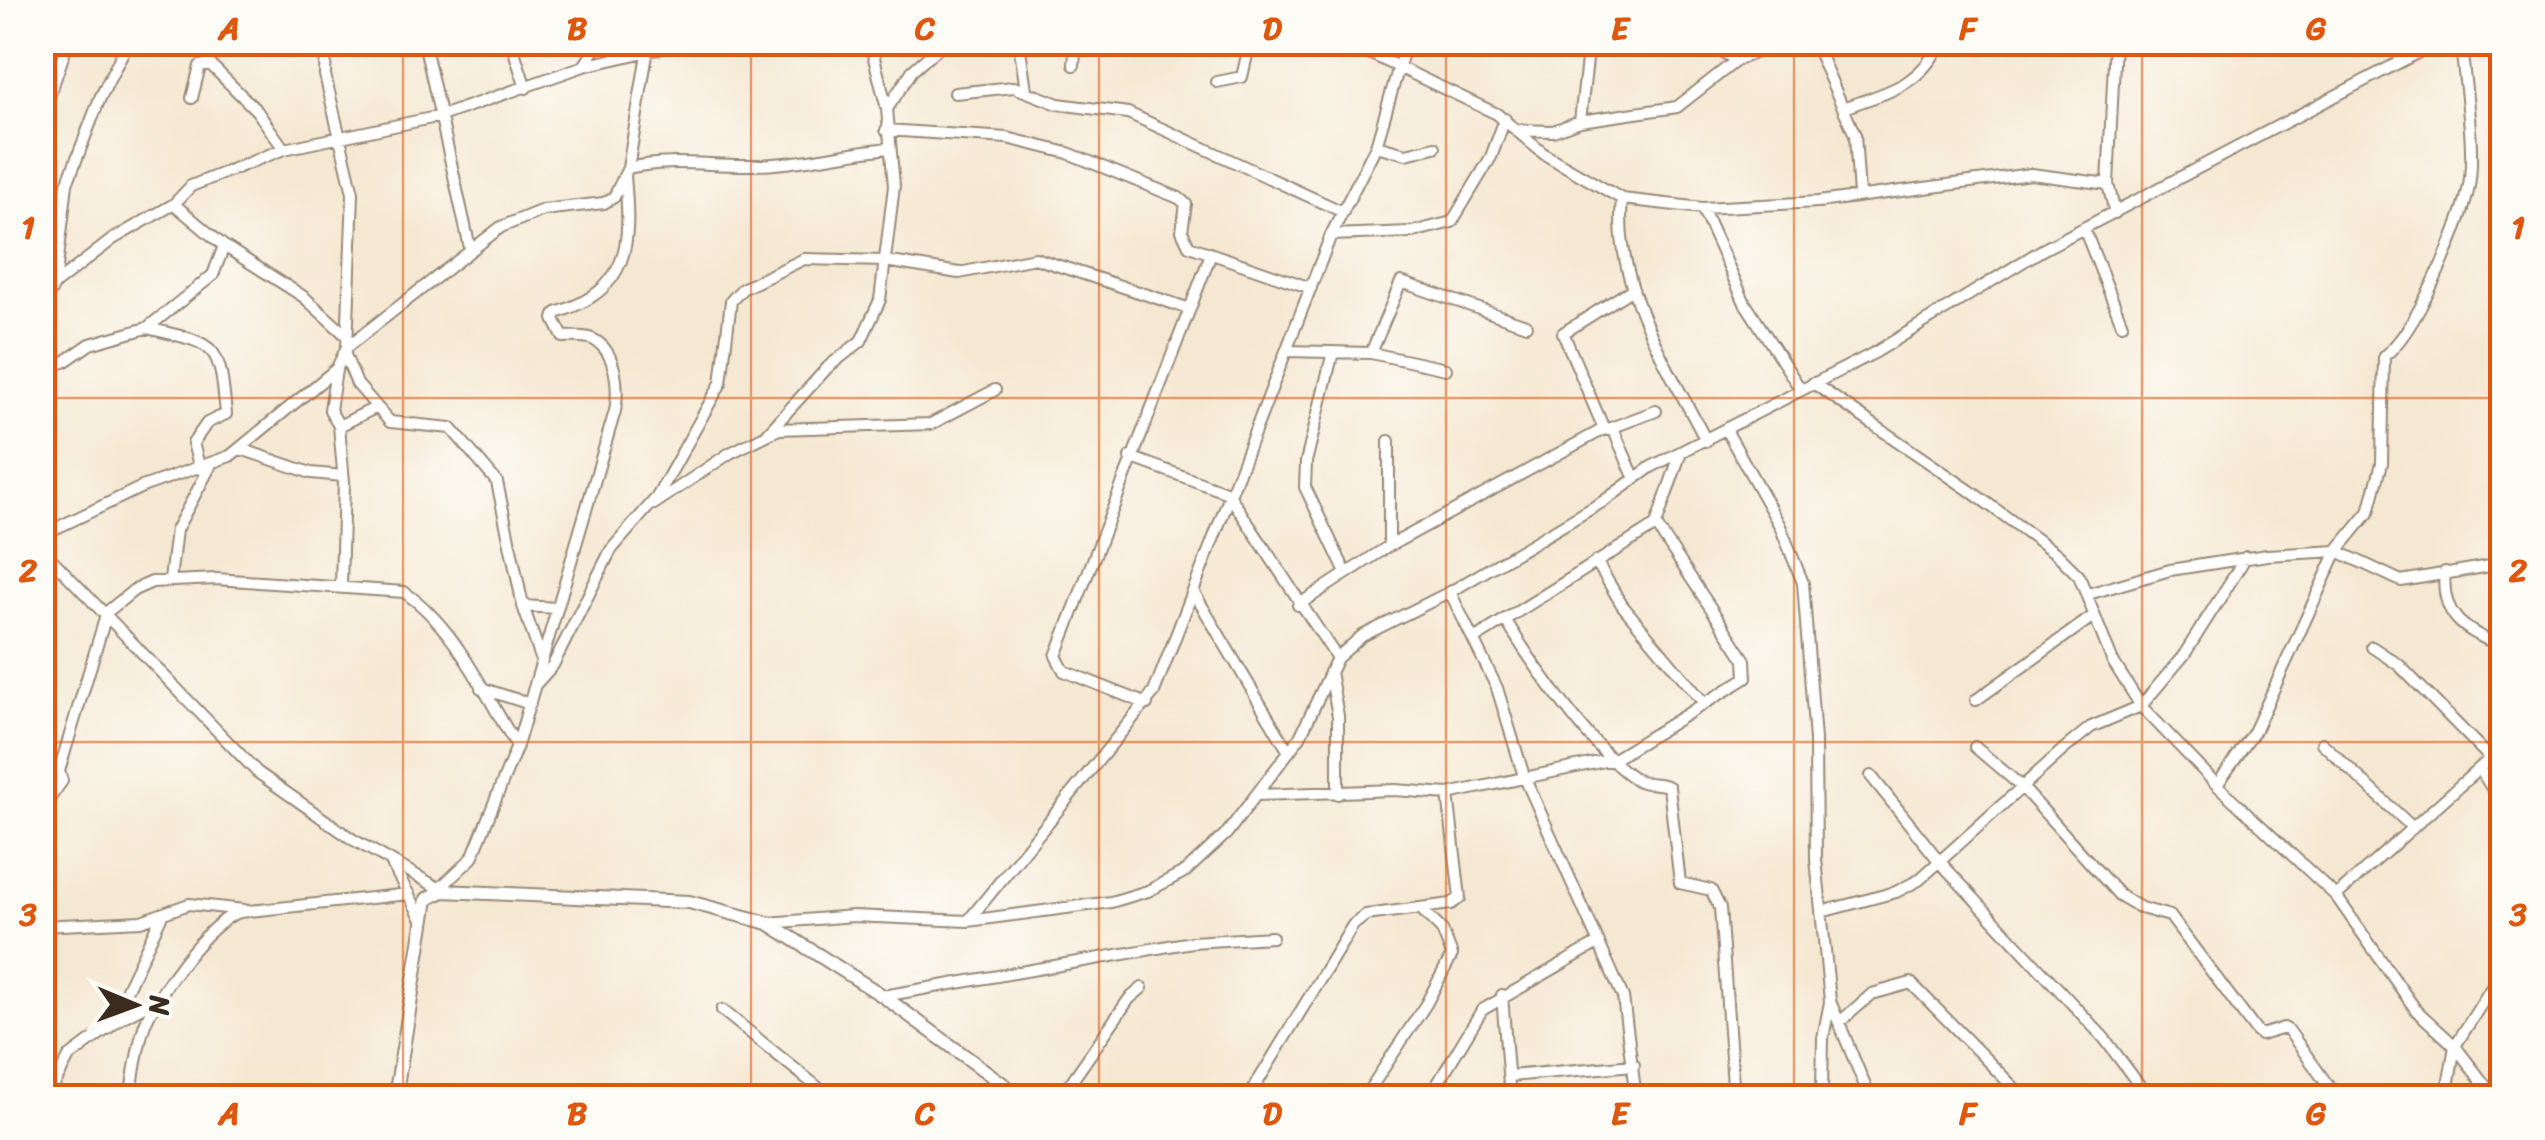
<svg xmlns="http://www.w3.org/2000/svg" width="2545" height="1140" font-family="Sriracha,sans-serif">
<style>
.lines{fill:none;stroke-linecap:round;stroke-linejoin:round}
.minor-casing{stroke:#988978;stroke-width:14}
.tertiary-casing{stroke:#988978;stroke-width:16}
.minor{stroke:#fff;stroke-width:10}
.tertiary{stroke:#fff;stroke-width:12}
.grid{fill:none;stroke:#df570d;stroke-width:2.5;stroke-opacity:0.55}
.neatline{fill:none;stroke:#df570d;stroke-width:4}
.grid-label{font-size:32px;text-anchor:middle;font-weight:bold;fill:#df570d}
</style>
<rect width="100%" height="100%" fill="#fdfcf7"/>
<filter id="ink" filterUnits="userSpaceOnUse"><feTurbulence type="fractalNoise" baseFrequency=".01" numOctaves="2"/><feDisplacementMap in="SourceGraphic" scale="20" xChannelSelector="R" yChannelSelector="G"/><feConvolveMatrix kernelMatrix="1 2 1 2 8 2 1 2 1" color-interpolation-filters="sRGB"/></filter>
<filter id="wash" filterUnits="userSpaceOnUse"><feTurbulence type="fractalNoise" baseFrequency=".0048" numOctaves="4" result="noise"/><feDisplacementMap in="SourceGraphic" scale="40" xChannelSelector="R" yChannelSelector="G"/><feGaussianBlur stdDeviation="2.25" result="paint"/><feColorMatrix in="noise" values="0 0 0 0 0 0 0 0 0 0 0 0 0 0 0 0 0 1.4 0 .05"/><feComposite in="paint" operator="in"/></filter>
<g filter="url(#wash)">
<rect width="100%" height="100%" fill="#f5e8d2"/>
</g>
<g filter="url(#ink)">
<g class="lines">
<defs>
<path id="minor" d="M326 42 325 75 353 193 347 347 336 370 330 410 339 426 344 482 341 585
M424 42 470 248
M511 42 526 88
M1019 42 1026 90
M1346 42 1497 114 1544 154 1622 199 1702 208 1818 202 2031 174 2108 184
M1704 42 1737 60
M1814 42 1855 135 1859 195
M2115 42 2108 184 2115 213
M2389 42 2401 59
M1074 65 1076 42
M584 66 600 42
M1217 82 1242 77 1250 42
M955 93 1014 87 1058 104 1128 113 1343 212
M192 98 200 66 210 64 257 111 284 149
M1844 108C1888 91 1918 88 1941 42
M887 109 912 71 945 42
M42 117 68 42
M1580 121 1589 42
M886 130 1007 138 1068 153 1179 198 1186 204 1182 231 1189 246 1311 288
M1521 130 1553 131 1580 121 1677 107 1737 60 1781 42
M1376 146 1406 154 1435 147
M628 168C667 159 704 165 743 165 793 166 840 153 889 148
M1622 199C1613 287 1668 365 1706 441
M174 204 224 246 304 297 347 336
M1702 208 1745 303 1801 390
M2085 231 2122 324
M1331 235 1412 232 1452 222 1491 157 1505 119
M55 284 113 239 174 204 191 186 284 149 441 116 584 66 688 42
M1631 290 1563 333 1604 429 1614 431 1635 479
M42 306 55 284 67 184 100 98 128 42
M147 328C218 345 219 341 226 414L207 423 193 443 200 469
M347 347 501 227 543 210 604 203 614 197 628 168 647 54
M1286 351 1371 353 1446 369
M1333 352 1306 462 1305 487 1346 573
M1371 353 1401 282 1526 325
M345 355 357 384 390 422 451 428 497 482 523 606 542 661
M42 367 64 362 90 344 147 328 213 275 224 246
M1813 383 1969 490 2057 554 2079 576 2112 660 2141 706 2217 785 2336 896 2416 1010 2455 1046 2495 1098
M339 426 377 407
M1608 429 1656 411
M1726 430 1780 526 1803 583 1815 740 1816 859 1830 1001 1870 1098
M767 434 828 367 861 341 880 300 894 186 887 109 870 42
M241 449 311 473 343 476
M1130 457 1228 493 1337 658
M654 504 730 453 779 429 931 424 995 390
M42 535 142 487 230 456 335 370
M1389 546V441
M42 549 257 772 352 839 442 890
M1596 561 1622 605 1704 703
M2445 572C2440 615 2464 631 2502 646
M170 580 176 530 210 467
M1193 591 1289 752
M1450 592 1497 688 1524 776 1623 997 1636 1098
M2088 594 2170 570 2267 555 2337 551 2401 581 2502 564
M1298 605 1389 546 1604 429
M523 606 557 608
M1505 619C1528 658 1600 761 1639 781 1649 785 1659 782 1669 787L1680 883 1711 890 1720 908 1734 1098
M1474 639 1656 525 1681 452
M2372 647 2399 665 2491 759
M1330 672 1338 716V794
M535 685 553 665 611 550 657 497 721 383 731 301 742 289 804 259 885 261 959 273 1035 258 1187 308
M481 688 530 704
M1976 700 2092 617
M1147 704 1064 671 1056 656 1211 254
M2322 743 2413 828
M1975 747 2021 786 2119 895 2141 908 2170 916 2256 1031 2261 1035 2284 1028 2289 1031 2337 1098
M42 754 59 771
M2480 769 2502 804
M1871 776 1940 862 2104 1038 2149 1098
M2217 785 2254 732 2337 551 2369 512 2382 463 2384 356C2415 334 2460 229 2468 191 2477 150 2464 85 2461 42
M1257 795 1395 790 1448 794 1614 759 1746 678 1745 660 1656 525
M42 809 62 781 59 771 107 612 134 590 152 582 216 579 404 592C455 626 485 695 517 746
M391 862 422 919
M439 889 472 858 517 746 615 411C619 390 617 354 596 341 588 335 572 337 563 337L554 319 556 313C631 289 631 245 625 176
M2336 896 2502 748
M1821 912 1896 892 1919 880 2064 749 2091 727 2141 706 2184 655 2246 557
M968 921 1154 692 1331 235 1376 146 1406 42
M768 923 853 916 968 921 1111 902 1148 891 1186 871 1227 833 1300 737 1337 658 1362 636 1450 592 1604 501 1651 467 1876 352 2042 250 2438 42
M42 926 141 921 189 904 244 910
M1502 995 1510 1098
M883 996 1192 942 1272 937
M722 1010 831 1098
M1841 1021 1872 994 1911 983 2024 1098
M108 1029 162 915
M1509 1076 1634 1065
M1822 1091 1823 1038 1830 1002
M47 1098 69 1057 123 1017 161 997
M130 1098C134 1075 137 1049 144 1027 154 997 209 920 240 912L409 894
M1060 1098 1129 999 1142 988
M1248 1098 1353 925 1366 915 1451 904 1460 898 1448 794
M1364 1098 1426 1004 1452 955 1442 930 1421 909
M1429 1098 1482 1010 1598 943
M2446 1098 2455 1046 2502 971"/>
<path id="tertiary" d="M395 1098 427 899 443 891 689 902 768 923 883 996 1022 1098"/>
</defs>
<use href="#minor" class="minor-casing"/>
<use href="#tertiary" class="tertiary-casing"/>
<use href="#minor" class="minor"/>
<use href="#tertiary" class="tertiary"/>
</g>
</g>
<path class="grid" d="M403 42V1098M751 42V1098M1099 42V1098M1446 42V1098M1794 42V1098M2142 42V1098M42 398H2502M42 742H2502"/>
<rect width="2545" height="1140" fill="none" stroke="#fdfcf7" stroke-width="110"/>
<g transform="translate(135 1005) rotate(91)" stroke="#fdfcf7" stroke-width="8" paint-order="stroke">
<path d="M0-8L18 38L0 25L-18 38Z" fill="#3b2a1e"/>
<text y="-15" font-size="28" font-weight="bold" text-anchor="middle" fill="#3b2a1e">N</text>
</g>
<rect x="55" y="55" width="2435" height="1030" class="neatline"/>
<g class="grid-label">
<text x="229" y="39">A</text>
<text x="577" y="39">B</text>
<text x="925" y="39">C</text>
<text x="1272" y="39">D</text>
<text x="1620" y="39">E</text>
<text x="1968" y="39">F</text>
<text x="2316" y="39">G</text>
<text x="28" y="238">1</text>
<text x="2518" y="238">1</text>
<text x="28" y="581">2</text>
<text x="2518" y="581">2</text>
<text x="28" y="925">3</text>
<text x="2518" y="925">3</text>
<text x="229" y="1124">A</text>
<text x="577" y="1124">B</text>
<text x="925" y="1124">C</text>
<text x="1272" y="1124">D</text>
<text x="1620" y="1124">E</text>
<text x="1968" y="1124">F</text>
<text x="2316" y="1124">G</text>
</g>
</svg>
